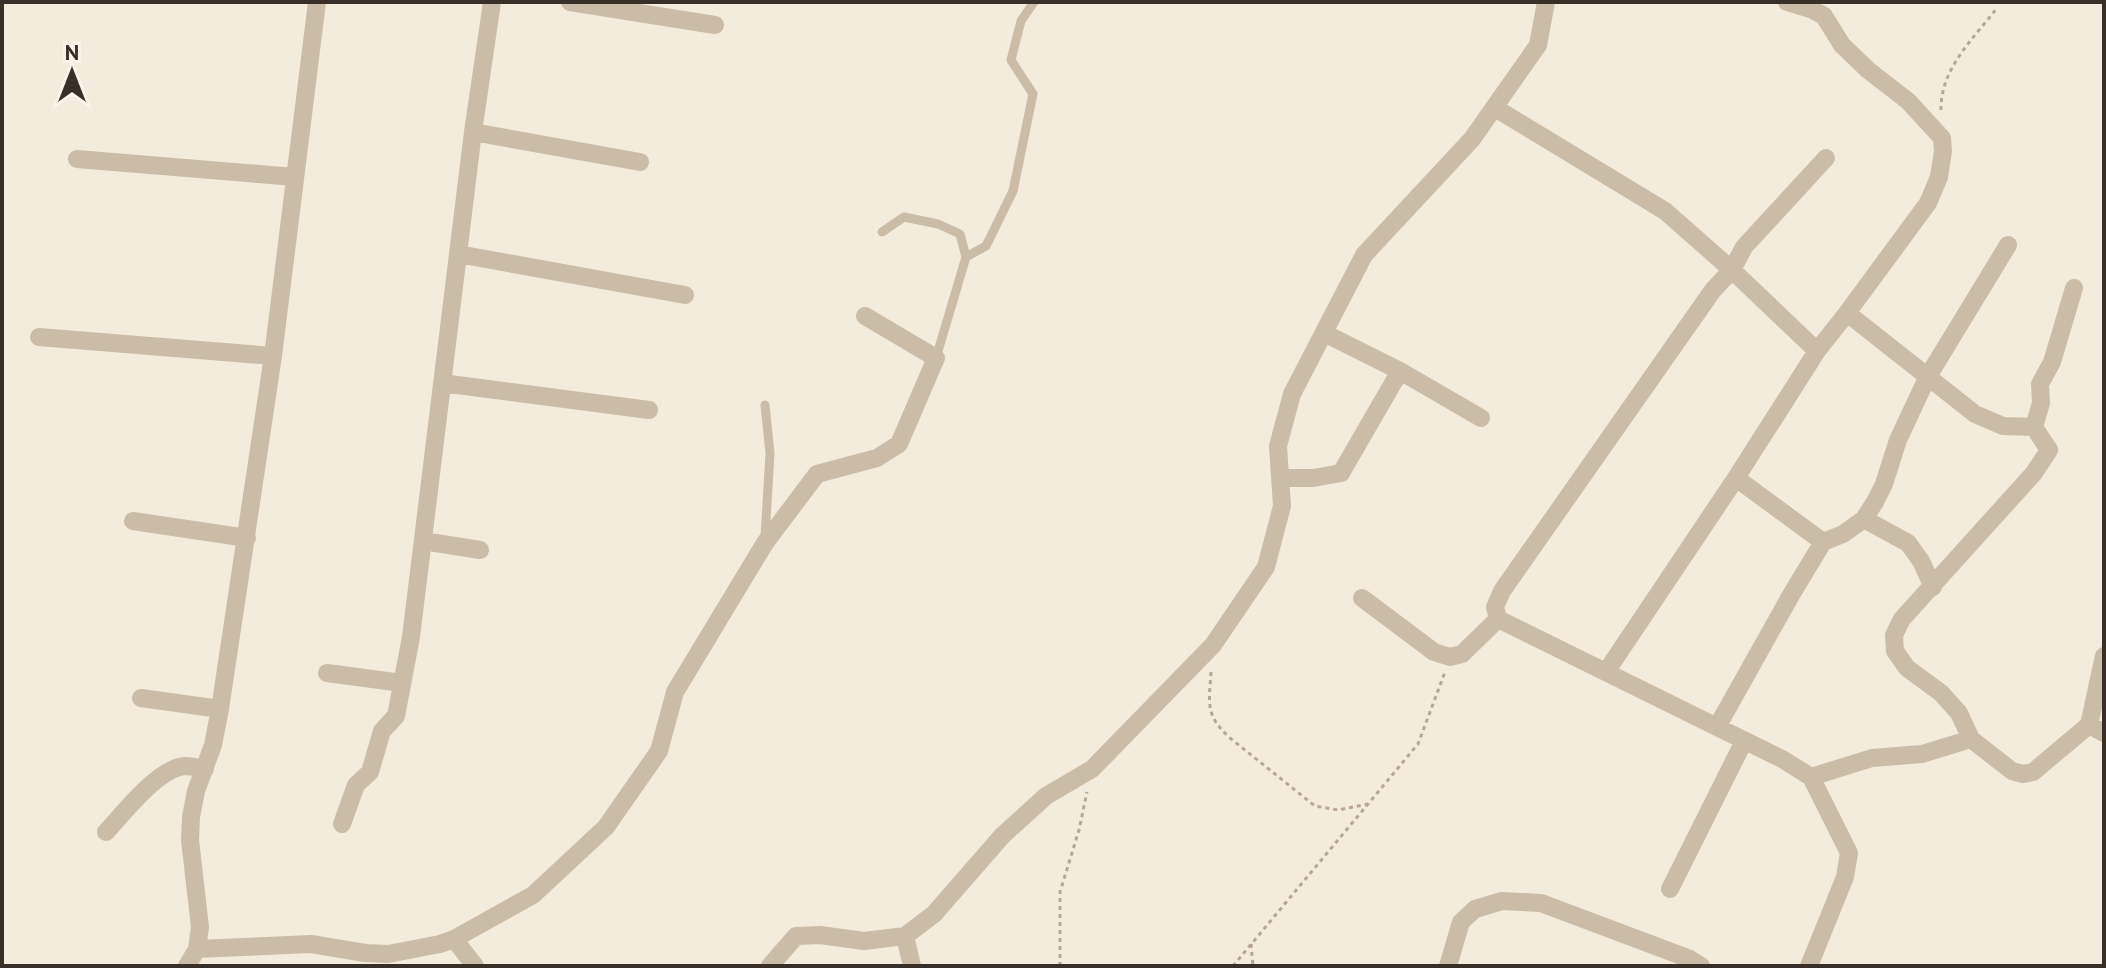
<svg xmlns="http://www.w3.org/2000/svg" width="2106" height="968" font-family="'PT Sans',sans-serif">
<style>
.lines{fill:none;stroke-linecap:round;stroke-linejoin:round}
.path{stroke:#b7a691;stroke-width:3;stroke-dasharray:4 4;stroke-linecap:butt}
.service{stroke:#cbbca7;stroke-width:9}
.minor{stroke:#cbbca7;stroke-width:18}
</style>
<rect width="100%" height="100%" fill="#f3ebdc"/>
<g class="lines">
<path class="path" d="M1941 110C1940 69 1974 38 1997 8
M1211 672C1209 704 1205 715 1230 738L1315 806 1338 810 1368 804
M1251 944 1253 966
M1060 966V892L1079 830 1087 792
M1233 966 1418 744 1445 672"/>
<path class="service" d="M882 232 904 217 938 224 960 234 966 257
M936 358 966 257 986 246 1013 191 1033 94 1011 60 1021 21 1034 2
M765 405 770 453 765 537"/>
<path class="minor" d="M570 2 715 25
M1495 108 1665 211 1732 270 1744 247 1826 158
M473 132 640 162
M77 159 295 177
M458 254 685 295
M2074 288 2052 362 2040 384 2041 403 2034 427 2049 450 2034 473 1902 619 1894 635 1895 651 1907 668 1941 693 1959 713 1971 739 2012 771 2023 774 2033 772 2089 725
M1847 313 1975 414 2003 426 2034 427
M1324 333 1400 371 1481 418
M39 337 273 356
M442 383 649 410
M1280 478H1313L1341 473 1400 371
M1736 478 1823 542
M1864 519 1908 543 1921 561 1933 587
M133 521 247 538
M423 541 480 550
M1362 598 1434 652 1450 657 1462 654 1498 619
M2104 656 2089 725 2104 733
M1606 672 1736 478 1817 351 1847 313 1928 203 1939 177 1943 151 1942 138 1908 101 1868 70 1842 45 1824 16 1813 10 1787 2
M327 673 402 683
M141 698 220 709
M1717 727 1791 595 1823 542 1843 534 1864 519 1875 502 1884 484 1898 440 1927 378 2008 245
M1811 777 1872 758 1922 754 1971 739
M342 824 356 785 370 772 382 731 396 716 411 637 473 132 492 2
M106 832C124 813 158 768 185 766 192 766 198 768 205 769
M1670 889 1744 741
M905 936 912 966
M454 939 475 966
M197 949 311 944 365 953 388 954 440 944 454 939 533 895 606 827 659 751 675 692 765 543 817 474 877 458 899 444 936 358 865 316
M187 966 197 949 200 927 190 840 191 817 196 791 213 745 220 709 273 356 317 2
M770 966 796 936 820 935 864 941 905 936 934 914 1002 836 1046 796 1092 769 1213 645 1266 567 1282 506 1278 446 1292 394 1364 255 1472 139 1538 45 1546 2
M1448 966 1461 922 1475 909 1502 901 1541 903 1690 959 1701 966
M1809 966 1845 877 1849 853 1811 777 1782 759 1498 619 1495 607 1502 591 1713 290 1732 270 1817 351"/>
</g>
<rect width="2106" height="968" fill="none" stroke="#382f28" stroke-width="8"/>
<g transform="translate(72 72)" stroke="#faf4e9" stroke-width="6" paint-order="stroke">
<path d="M0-6L14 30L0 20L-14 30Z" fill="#382f28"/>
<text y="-12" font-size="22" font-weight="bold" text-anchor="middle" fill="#382f28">N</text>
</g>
</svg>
